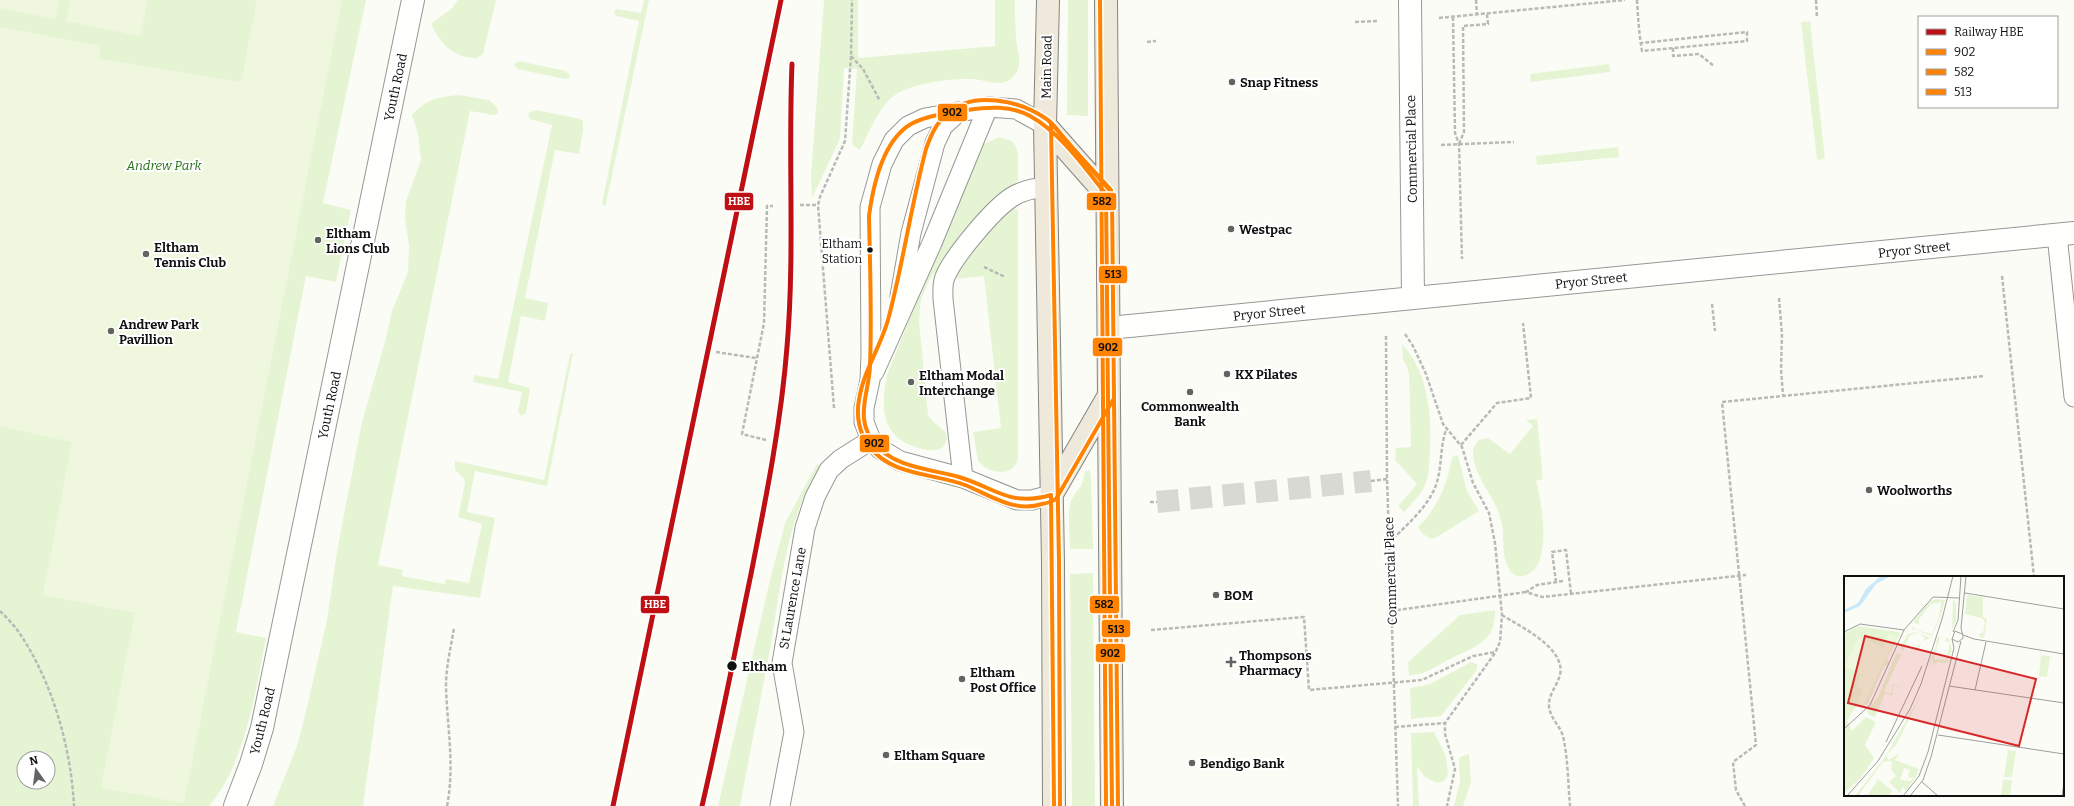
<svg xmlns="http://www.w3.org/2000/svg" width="2074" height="806" font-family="Bitter,serif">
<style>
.green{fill:#e5f5d4;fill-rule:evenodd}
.pitch{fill:#eff8df}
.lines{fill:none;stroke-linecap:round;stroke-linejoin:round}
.pedestrian-tunnel{stroke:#d9d9d4;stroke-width:22;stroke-dasharray:22 11;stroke-linecap:butt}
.service-casing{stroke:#979795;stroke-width:21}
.minor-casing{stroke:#979795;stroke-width:24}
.primary-casing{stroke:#848482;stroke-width:24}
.path{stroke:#b9b9b8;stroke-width:2.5;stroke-dasharray:4 2;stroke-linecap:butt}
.service{stroke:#fffffe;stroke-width:19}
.minor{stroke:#fffffe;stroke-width:22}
.primary{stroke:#eee9da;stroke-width:22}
.bus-1-casing{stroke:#fff;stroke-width:7}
.bus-2-casing{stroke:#fff;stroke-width:7}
.bus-3-casing{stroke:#fff;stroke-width:7}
.bus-1{stroke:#ff8200;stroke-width:4}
.bus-2{stroke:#ff8200;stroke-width:4}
.bus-3{stroke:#ff8200;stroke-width:4}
.rail-1-casing{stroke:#fff;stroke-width:8}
.rail-1{stroke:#be1014;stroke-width:5}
.poi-dot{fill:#636362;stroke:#fff;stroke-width:1.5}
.bus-dot{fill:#111;stroke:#fff;stroke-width:1.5}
.labels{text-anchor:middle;stroke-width:4;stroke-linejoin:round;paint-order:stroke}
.bus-label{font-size:12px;fill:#111;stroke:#fff;text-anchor:end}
.street-label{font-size:13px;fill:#111;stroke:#fff}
.poi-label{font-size:13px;font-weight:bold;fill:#111;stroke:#fff;text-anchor:start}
.park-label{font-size:13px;font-style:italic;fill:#287118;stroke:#fff}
.stop-label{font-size:13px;font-weight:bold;fill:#111;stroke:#fff;text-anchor:start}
.inset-road{fill:none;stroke:#9e9e9b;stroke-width:1}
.view{fill:#d62828;fill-opacity:0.15;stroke:#d62828;stroke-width:2}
.inset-edge{fill:none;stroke:#111;stroke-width:2}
.line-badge{stroke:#fff;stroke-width:1.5}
.badge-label{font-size:11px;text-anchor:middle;font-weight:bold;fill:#fff}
.pale-badge-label{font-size:11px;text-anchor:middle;font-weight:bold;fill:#111}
</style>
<rect width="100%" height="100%" fill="#fcfcf7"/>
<path class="green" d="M0 0H366L323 203 351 210 336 282 306 276 236 632 266 638C256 690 245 765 209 806H0ZM24 758H48V782H24Z
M458 0H496L483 54 477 58C454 59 440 43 431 24L452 8Z
M644 0H649L606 204 604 206 602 203 639 21 616 16 614 12 617 9 641 13Z
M824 0H858V58L995 46V0H1015C1015 12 1015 24 1016 36 1016 48 1022 58 1018 69 1016 75 1011 80 1006 82 995 85 984 80 973 79 950 78 909 83 891 98 877 111 869 133 860 150L852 145 857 69 844 68 840 139 812 198 811 175Z
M1068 0H1088V116L1067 115Z
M1810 21 1825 159 1817 160 1801 22Z
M519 61 566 71 570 76 569 78 565 79 517 69 514 64Z
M1609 64 1610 72 1531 82 1530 74Z
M459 95 489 100 497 107 498 113 494 115 470 111 378 565 403 570 402 576 444 584 446 579 469 583 482 524 458 517 465 483 464 478 455 470V461L544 480 570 354 573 353 547 486 475 471 467 512 495 518 480 598 393 586 363 806H273L297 746 308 703 327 620 338 545 362 422 386 338 392 311 408 272 409 247 405 217 406 201 421 160 418 134 412 115C424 100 441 96 459 95Z
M537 110 580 119 583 121V130L579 154 555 150 525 298 548 303 545 321 521 316 508 382 530 388 526 413 521 416 518 411 522 392 473 382 474 375 498 379 552 125 530 119 528 115 530 112Z
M999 137 1012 141 1017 149 1018 155V180L957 243 930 279 921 299 919 320 928 414C932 427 958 430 942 448 933 452 924 450 915 447 880 435 881 406 887 375L972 164 982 145Z
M1618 147 1619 157 1537 165 1536 156Z
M1012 208 1017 209 1018 213V459C1013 479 988 473 978 461L973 432 1001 428 984 276 957 279 958 270 1001 216Z
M1402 344C1429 373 1432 417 1430 455 1429 464 1429 477 1425 485 1421 495 1411 504 1404 512L1398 506 1417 484 1395 460 1396 448 1411 447 1409 374 1406 364 1403 360Z
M1537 419 1543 479 1536 481C1542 500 1553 567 1526 575 1521 577 1516 577 1512 573 1499 558 1506 534 1500 517 1493 493 1472 476 1473 449L1479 440 1488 438 1510 454 1533 426 1526 420Z
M1456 455 1458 456 1467 491 1479 511 1437 537 1431 539 1423 534 1418 527C1438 507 1447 485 1452 458Z
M817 464 821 466C786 517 781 586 771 644 761 698 750 752 740 806H718L769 584 785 523Z
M1088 470 1090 471 1091 477 1093 549H1070C1070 539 1067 510 1071 501 1075 490 1084 489 1084 473Z
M1093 573 1095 806H1072L1070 574Z
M1495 610C1497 644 1470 648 1446 661 1434 668 1424 674 1409 676L1408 662 1460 615Z
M1471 662 1477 664V670L1441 716 1411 719 1410 688 1430 684Z
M1434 732 1446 756 1448 775 1444 781 1437 783 1425 777 1417 767 1419 806H1413L1411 733Z
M1469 754 1471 782 1463 806H1454L1460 782 1459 760 1460 757Z"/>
<path class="pitch" d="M0 0H59L55 19 0 8Z
M70 0H148L140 36 66 21Z
M257 0H342L184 803 101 788 135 613 43 595 72 442 0 426V27L100 46 99 59 241 82Z"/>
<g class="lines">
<path class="pedestrian-tunnel" d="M1157 502 1371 481"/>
<defs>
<path id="service" d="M1045 125 1016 109 988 107 925 118 908 126 894 140 882 164 870 207 871 355 870 380 864 408V422L871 440 880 449 900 461 963 478 1017 500H1032L1051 495
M2057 235 2074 397
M900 296 911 233 935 143 943 126 958 112
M874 372 932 243 988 107
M963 478 943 299C943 292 942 284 945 277 953 257 993 209 1012 197 1023 190 1034 188 1047 187
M780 806 794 732 782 663 805 528 815 497 829 470 841 459 871 440"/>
<path id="minor" d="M1410 0 1413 298
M1109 328 2074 233
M235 806 251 764 262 728 413 0"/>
<path id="primary" d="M1048 0 1045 125 1053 562 1054 806
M1106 0 1112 806
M1045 125 1106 194
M1052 494 1108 397"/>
</defs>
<use href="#service" class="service-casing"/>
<use href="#minor" class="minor-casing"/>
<use href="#primary" class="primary-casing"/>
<path class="path" d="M1476 0 1477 15
M1637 0C1638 17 1639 34 1642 51L1747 41V32L1641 43
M1816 0 1817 18
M1453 17 1455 133 1459 144 1462 259
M1439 18 1625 0
M1355 22 1377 21
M1147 42 1156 41
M1673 48V56L1699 54 1714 66
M851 56 863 69 880 101
M1459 144 1464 132 1463 26 1488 24 1487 14
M1441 145 1514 142
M800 205H818
M984 267 1005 277
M2002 276 2034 577
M1779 298 1782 335 1781 369 1783 395
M1712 304 1715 331
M1405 334 1413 346 1426 374 1443 424 1462 447 1473 483 1489 513 1495 543 1502 615 1500 642 1495 653 1445 723V734L1455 769 1447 806
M1386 336 1387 479 1398 806
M716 352 756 358
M834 408 818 205 820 197 845 141 851 56 852 0
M766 440 742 434 764 323 767 206H773
M1461 445 1497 403 1531 398 1523 323
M1371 481 1387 479
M1150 502H1157
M1389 543C1406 525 1430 506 1437 482 1442 465 1440 447 1446 430
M1563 581 1537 585 1526 592 1542 597 1746 575
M1556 582 1552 552 1566 550 1571 594
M0 611C6 617 13 624 18 631 52 680 71 747 74 806
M1391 611 1526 592
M1502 615C1521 627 1566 648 1560 675 1557 686 1548 695 1549 706 1550 718 1560 726 1563 736 1568 758 1568 783 1570 806
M1151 630 1304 617 1309 690 1422 680 1473 656 1496 652
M1395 727 1445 723
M447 806C455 766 447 726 446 686 446 666 451 647 454 628
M1745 806 1736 790 1733 762 1756 745 1722 402 1985 376"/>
<use href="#service" class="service"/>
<use href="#minor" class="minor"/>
<use href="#primary" class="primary"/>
<defs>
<path id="bus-1" d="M1106 194 1112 806
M1051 495C1009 507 996 488 959 477 931 469 895 468 875 444 869 437 865 428 864 419 862 401 870 383 870 365 872 315 870 266 869 216 873 186 882 141 911 124 928 115 949 113 967 110 988 107 1010 105 1030 116 1061 133 1084 167 1106 194
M1051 495 1054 806"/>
<path id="bus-2" d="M1100 0 1106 806
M1111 190C1096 173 1080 157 1066 140 1059 133 1054 123 1045 118 1020 101 973 90 948 113 936 123 931 135 926 149 911 206 903 264 888 320 880 348 863 372 859 400 856 415 859 433 869 446 891 476 933 473 965 485 990 495 1014 513 1042 504 1047 503 1052 502 1056 499L1113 400"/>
<path id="bus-3" d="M1049 121 1112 193 1118 806
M1051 125 1059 562 1060 806"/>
</defs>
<use href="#bus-1" class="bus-1-casing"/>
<use href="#bus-2" class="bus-2-casing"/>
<use href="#bus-3" class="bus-3-casing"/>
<use href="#bus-1" class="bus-1"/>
<use href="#bus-2" class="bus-2"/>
<use href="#bus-3" class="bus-3"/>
<defs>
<path id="rail-1" d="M613 806 781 0
M702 806C720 729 735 651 751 574 766 498 781 423 787 347 795 253 788 158 792 64"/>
</defs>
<use href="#rail-1" class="rail-1-casing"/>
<use href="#rail-1" class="rail-1"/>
</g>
<g class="poi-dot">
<circle cx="1232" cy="82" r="4"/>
<circle cx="1231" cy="229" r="4"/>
<circle cx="318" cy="240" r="4"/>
<circle cx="146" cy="254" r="4"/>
<circle cx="111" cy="331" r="4"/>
<circle cx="1227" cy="374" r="4"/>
<circle cx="911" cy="382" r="4"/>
<circle cx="1190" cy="392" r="4"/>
<circle cx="1869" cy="490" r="4"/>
<circle cx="1216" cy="595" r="4"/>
<path d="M1229 656h4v4h4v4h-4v4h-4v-4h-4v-4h4z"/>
<circle cx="962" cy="679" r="4"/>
<circle cx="886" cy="755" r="4"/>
<circle cx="1192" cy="763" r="4"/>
</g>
<g class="bus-dot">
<circle cx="870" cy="250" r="3.5"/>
<circle cx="732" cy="666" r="5.5"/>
</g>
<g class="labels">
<g class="bus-label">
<text x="862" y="248">Eltham<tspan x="862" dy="15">Station</tspan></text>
</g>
<g class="street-label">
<text transform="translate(1046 67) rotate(-89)" y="5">Main Road</text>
<text transform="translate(395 87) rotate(-78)" y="5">Youth Road</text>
<text transform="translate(1411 149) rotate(-91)" y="5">Commercial Place</text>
<text transform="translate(1914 249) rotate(-6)" y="5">Pryor Street</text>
<text transform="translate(1591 280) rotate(-6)" y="5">Pryor Street</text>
<text transform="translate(1269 312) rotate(-6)" y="5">Pryor Street</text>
<text transform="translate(329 405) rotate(-78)" y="5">Youth Road</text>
<text transform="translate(1390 571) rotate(-92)" y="5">Commercial Place</text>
<text transform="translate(792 598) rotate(-80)" y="5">St Laurence Lane</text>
<text transform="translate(262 721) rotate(-76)" y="5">Youth Road</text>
</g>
<g class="poi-label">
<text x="1240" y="87">Snap Fitness</text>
<text x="1239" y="234">Westpac</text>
<text x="326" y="238">Eltham<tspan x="326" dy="15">Lions Club</tspan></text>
<text x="154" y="252">Eltham<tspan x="154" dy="15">Tennis Club</tspan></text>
<text x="119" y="329">Andrew Park<tspan x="119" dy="15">Pavillion</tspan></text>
<text x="1235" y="379">KX Pilates</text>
<text x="919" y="380">Eltham Modal<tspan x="919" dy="15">Interchange</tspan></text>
<text x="1190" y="411" text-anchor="middle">Commonwealth<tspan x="1190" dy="15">Bank</tspan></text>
<text x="1877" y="495">Woolworths</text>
<text x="1224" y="600">BOM</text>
<text x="1239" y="660">Thompsons<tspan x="1239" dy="15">Pharmacy</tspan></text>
<text x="970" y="677">Eltham<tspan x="970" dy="15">Post Office</tspan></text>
<text x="894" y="760">Eltham Square</text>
<text x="1200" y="768">Bendigo Bank</text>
</g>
<g class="park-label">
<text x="164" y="170">Andrew Park</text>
</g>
<g class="stop-label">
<text x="742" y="671">Eltham</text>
</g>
</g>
<g transform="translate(1844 576)">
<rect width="220" height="220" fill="#fcfcf7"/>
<path d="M123 19 139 21V41L143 43 140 62 135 61 136 57H139L141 46 138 42 121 38ZM93 23 101 24 96 42 88 60 68 53 69 50 72 54 88 58 95 41 97 26 87 28 75 43V49L69 46 86 25ZM109 23 112 27V45L105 59 108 52ZM13 50 55 56 57 61 55 60 43 83 45 85 43 90H40L24 128 11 132 3 145 8 155 22 141 32 146 21 169 30 182 17 202 0 217V58ZM72 56 87 62 78 65 66 90 73 75 71 74H73V71L81 62 74 57 66 59 59 75 56 71 64 58ZM93 61H96L90 83 102 84 106 67 100 64H102L101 61 105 63 108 73 103 87 93 86 89 90V83L84 93 92 69V73ZM52 78 56 77 59 80 57 79 40 115 47 118 49 108 56 111 61 101 56 112 50 109 48 120 41 117 31 141 25 139 23 134 34 121ZM197 79 206 80 203 101 195 100ZM79 115 52 169 43 179 44 184 56 177 51 184 75 193 71 202 61 215 59 210 56 217 45 206 52 200 47 194 48 185 39 186 14 220H11L41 181ZM60 192 66 194 64 199 66 202 62 203 61 204 69 201 67 205 56 204ZM164 174 172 175 168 201H160ZM34 203 48 215 45 220H23ZM159 203 168 205 166 220H157Z" fill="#e5f5d4" fill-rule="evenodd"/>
<path d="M45 58 52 61 19 130 13 127 19 114 12 110 17 98 1 90 15 60 39 72Z" fill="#eff8df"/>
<path d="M37 0H47L32 8 16 30 0 37V34L14 27 22 13Z" fill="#c9e8fa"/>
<path class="inset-road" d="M121 17 220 33M0 56 16 48 60 54 89 21 115 22M109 56 114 44 117 0M118 58 111 55 108 63 114 66 119 62V60L117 52 122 0M119 59 130 63 220 78M105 110 220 127M131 114 142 66M1 152 26 129 60 54M94 159 220 178M42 166 78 90M78 206 94 220M3 220 34 185 66 133 77 108 98 43 109 0M59 220 75 200 84 176 110 72 108 63M66 220 79 204 87 181 117 65M218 220 220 207"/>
<path class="view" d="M21 60 192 103 175 170 4 127Z"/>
<rect width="220" height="220" class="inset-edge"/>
</g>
<g class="line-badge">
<rect x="937" y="103" width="31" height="19" rx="4" fill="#ff8200"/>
<rect x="724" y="192" width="30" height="19" rx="4" fill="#be1014"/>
<rect x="1086" y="192" width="31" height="19" rx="4" fill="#ff8200"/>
<rect x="1098" y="265" width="30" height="19" rx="4" fill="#ff8200"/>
<rect x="1092" y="337" width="31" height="20" rx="4" fill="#ff8200"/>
<rect x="859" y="434" width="31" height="19" rx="4" fill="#ff8200"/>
<rect x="1089" y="595" width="31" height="19" rx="4" fill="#ff8200"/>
<rect x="640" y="595" width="30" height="19" rx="4" fill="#be1014"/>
<rect x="1101" y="619" width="30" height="19" rx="4" fill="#ff8200"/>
<rect x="1095" y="643" width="31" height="20" rx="4" fill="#ff8200"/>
</g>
<g class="badge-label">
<text x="739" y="205">HBE</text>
<text x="655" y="608">HBE</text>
</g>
<g class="pale-badge-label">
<text x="952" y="116">902</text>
<text x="1102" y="205">582</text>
<text x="1113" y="278">513</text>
<text x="1108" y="351">902</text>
<text x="874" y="447">902</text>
<text x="1104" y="608">582</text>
<text x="1116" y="633">513</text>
<text x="1110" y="657">902</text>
</g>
<rect x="1918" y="16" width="140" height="92" fill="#ffffff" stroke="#a0a0a0"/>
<rect x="1926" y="29" width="20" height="6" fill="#be1014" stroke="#a0a0a0"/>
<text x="1954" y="36" font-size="12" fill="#111111">Railway HBE</text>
<rect x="1926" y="49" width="20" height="6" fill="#ff8200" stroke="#a0a0a0"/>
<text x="1954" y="56" font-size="12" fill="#111111">902</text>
<rect x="1926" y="69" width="20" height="6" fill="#ff8200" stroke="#a0a0a0"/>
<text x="1954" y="76" font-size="12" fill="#111111">582</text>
<rect x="1926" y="89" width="20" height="6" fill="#ff8200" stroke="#a0a0a0"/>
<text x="1954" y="96" font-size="12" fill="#111111">513</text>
<g transform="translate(36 770) rotate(346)"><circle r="19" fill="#ffffff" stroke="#a0a0a0"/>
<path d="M0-3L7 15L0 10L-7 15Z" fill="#636362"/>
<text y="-6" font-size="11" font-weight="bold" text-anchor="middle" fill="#111111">N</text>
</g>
</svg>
